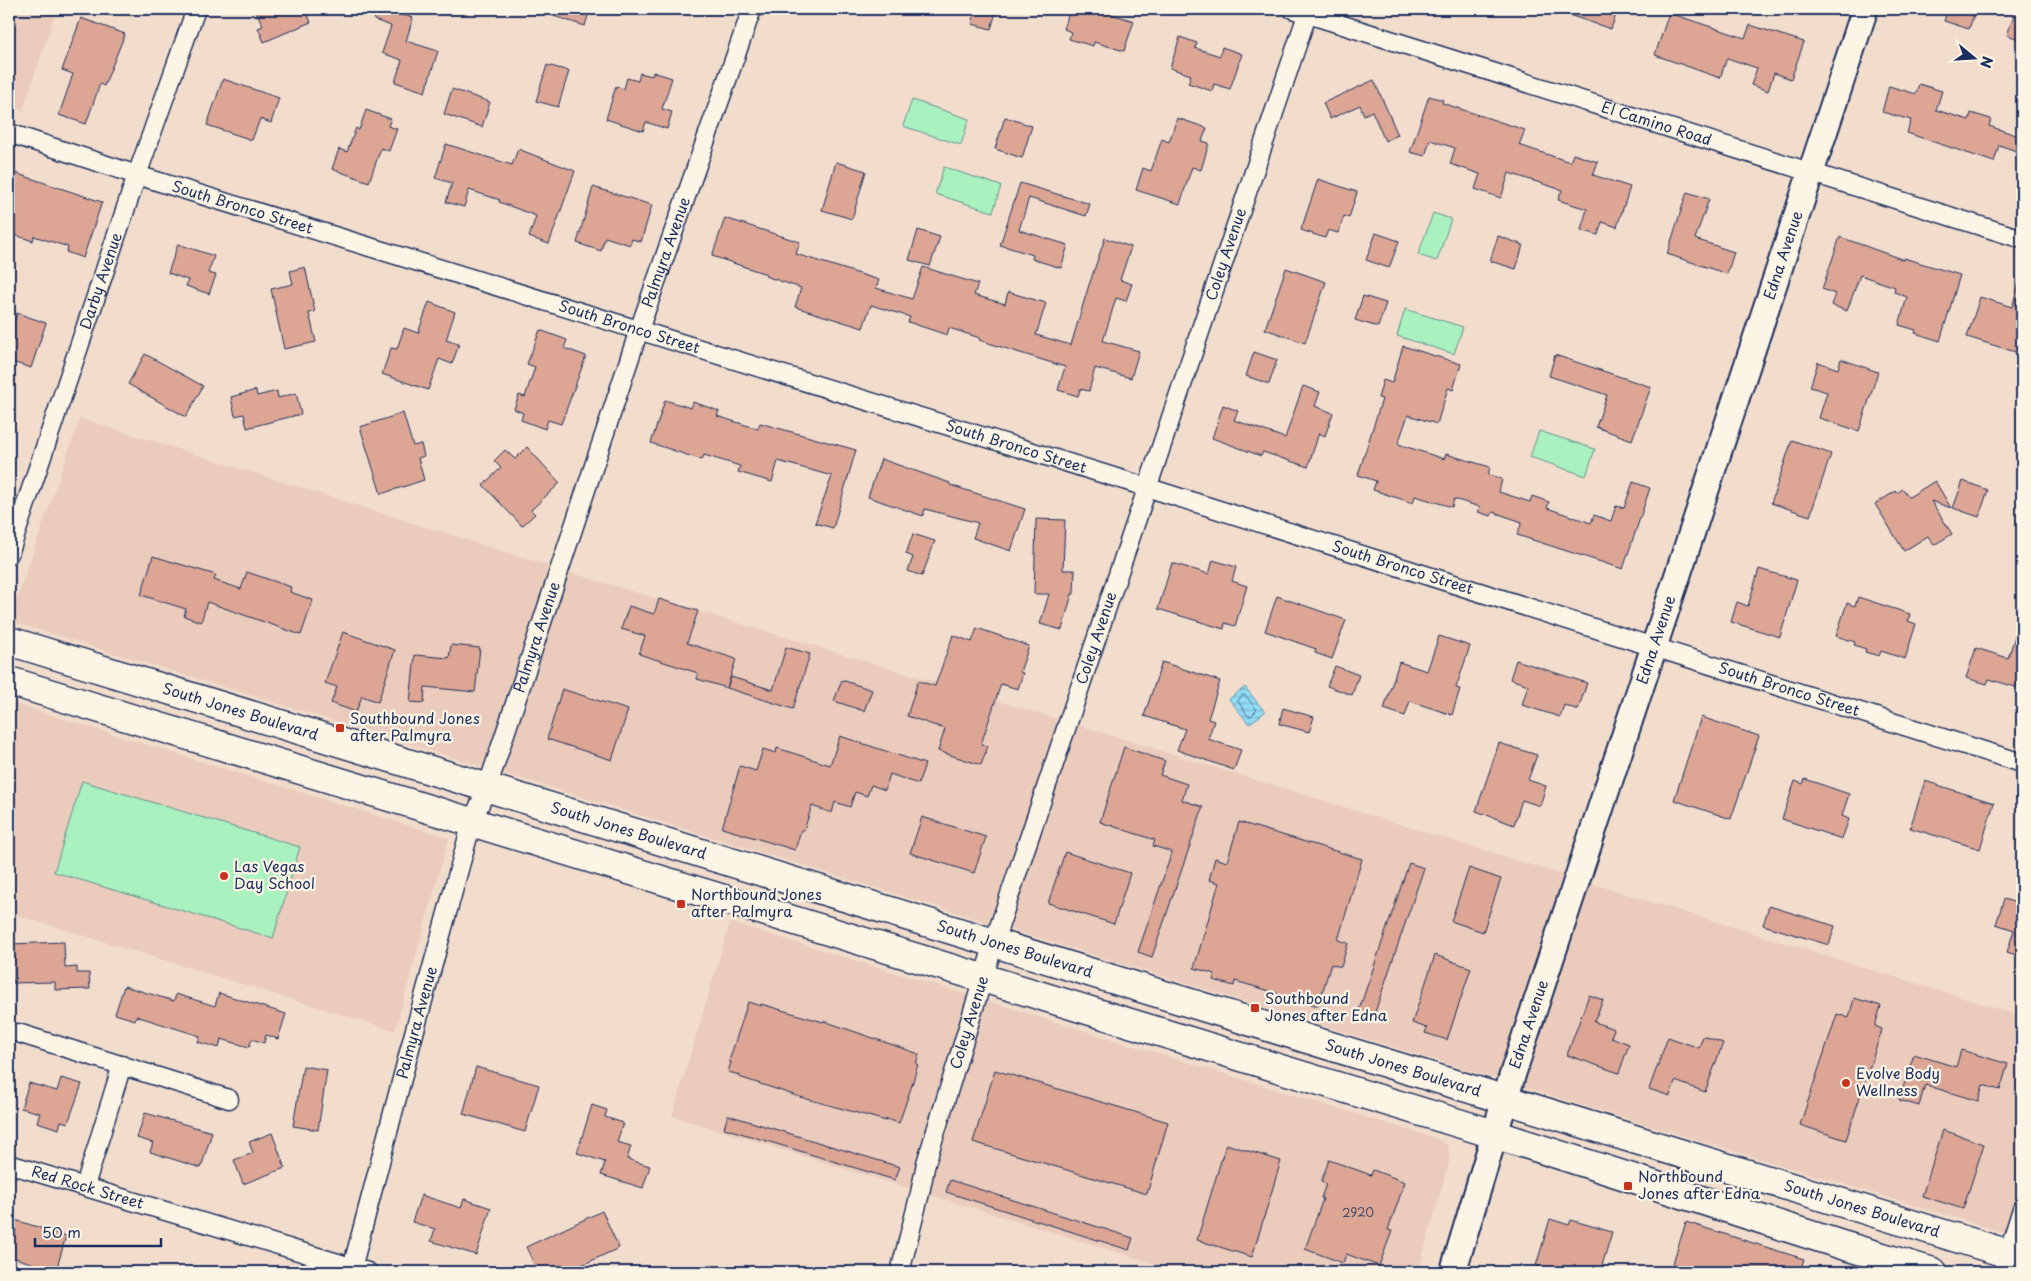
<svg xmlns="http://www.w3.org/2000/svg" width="2031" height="1281" font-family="'Playpen Sans',sans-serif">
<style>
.built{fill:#ebccbc}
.garden{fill:#a9f1be;stroke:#62908e}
.water{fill:url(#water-rules);stroke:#6297b8}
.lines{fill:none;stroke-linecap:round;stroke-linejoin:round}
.shore{stroke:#4b749a;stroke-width:1}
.building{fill:#dca594;stroke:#1b2f5e}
.street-casing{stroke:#1b2f5e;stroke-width:21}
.secondary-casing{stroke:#1b2f5e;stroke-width:29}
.primary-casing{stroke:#1b2f5e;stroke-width:31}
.street{stroke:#fcf5e5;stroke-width:18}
.secondary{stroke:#fcf5e5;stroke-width:25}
.primary{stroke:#fcf5e5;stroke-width:28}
.poi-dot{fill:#c8321e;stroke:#fcf5e5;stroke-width:2}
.labels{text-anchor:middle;stroke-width:4.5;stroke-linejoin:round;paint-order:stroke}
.number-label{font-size:12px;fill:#4b4c6c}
.street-label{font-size:15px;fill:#1b2f5e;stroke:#fcf5e5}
.poi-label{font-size:15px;fill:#1b2f5e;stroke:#fcf5e5;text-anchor:start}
</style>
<defs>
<pattern id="water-rules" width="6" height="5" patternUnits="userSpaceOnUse" patternTransform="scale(1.25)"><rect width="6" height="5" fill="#92dcf4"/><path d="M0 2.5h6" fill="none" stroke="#7dbdd4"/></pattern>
</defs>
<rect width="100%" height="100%" fill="#f2ddcd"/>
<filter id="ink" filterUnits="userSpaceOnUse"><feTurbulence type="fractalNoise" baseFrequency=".02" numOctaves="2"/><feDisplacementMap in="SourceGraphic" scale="10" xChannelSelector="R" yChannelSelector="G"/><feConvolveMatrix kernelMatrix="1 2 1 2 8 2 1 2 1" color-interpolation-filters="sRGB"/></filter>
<g filter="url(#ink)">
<path class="built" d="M9 9H57L23 110 9 106Z
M80 418 585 577 1091 729 2022 1016V1238L1555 1097 9 621Z
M9 702 449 838 395 1031 9 913Z
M730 922 1438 1139 1448 1146 1450 1159 1418 1272H1182L672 1116Z"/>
<path class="garden" d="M912 100 969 119 961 145 903 126Z
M944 167 1001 186 993 212 935 194Z
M1433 213 1451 219 1437 261 1418 255Z
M1405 309 1463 327 1454 354 1397 336Z
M1539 431 1595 449 1586 476 1530 457Z
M82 781 300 847 273 938 54 872Z"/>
<path class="water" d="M1245 687 1265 712 1249 724 1229 699Z"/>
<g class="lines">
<path class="shore" d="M1243 695 1246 696 1257 710 1251 716H1248L1238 701Z"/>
</g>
<path class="building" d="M255 9H305L311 22 264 42 258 28 263 26Z
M378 9H385L413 18 406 41 438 51 425 92 395 82 402 60 382 53 391 26 374 20Z
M541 9H590L585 26 541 12Z
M976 9H997L991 29 972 24Z
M1070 9H1095L1134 21 1124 51 1094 42 1093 46 1069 39 1071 32 1064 29Z
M1560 9H1618L1611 29 1560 12Z
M1948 9H1976L1969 29 1944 21Z
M2016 9H2022V40L2007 35Z
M1669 13 1745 38 1750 25 1804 42 1791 79 1774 73 1768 91 1751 85 1757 68 1727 58 1720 78 1655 55Z
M81 18 125 34 104 86 100 84 86 124 59 115 73 74 62 70Z
M1180 37 1197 43 1195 48 1220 56 1222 47 1242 54 1230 89 1214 84 1212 91 1188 83 1191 75 1170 68Z
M547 65 569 71 558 107 536 101Z
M653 72 672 78 662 109 672 112 667 129 646 122 643 131 606 119 616 86 624 89 627 78 638 81 640 73 652 76Z
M223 79 279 98 271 123 260 119 252 140 207 125Z
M1374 80 1398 135 1385 141 1372 111 1364 115 1360 105 1330 119 1323 103Z
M1919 84 1942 91 1936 110 1969 120 1971 113 1991 119 1989 126 2022 137V153L1999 145 1994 162 1907 133 1911 120 1882 112 1889 86 1916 94Z
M452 89 490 102 482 127 444 114Z
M1429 96 1443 100 1442 103 1525 130 1519 145 1570 162 1573 154 1598 162 1593 175 1630 187 1617 227 1602 222 1598 235 1581 230 1587 209 1558 200 1562 190 1509 173 1501 198 1475 189 1480 174 1450 164 1455 148 1430 140 1425 156 1410 152Z
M366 110 391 119 388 126 397 129 389 151 381 148 369 182 332 169 339 149 347 152 356 128 359 130Z
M1005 117 1032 126 1022 158 995 149Z
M1177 118 1207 128 1202 141 1209 143 1201 170 1192 167 1180 204 1136 190 1143 168 1151 171 1162 139 1169 142Z
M446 144 512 165 518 149 575 171 549 244 529 237 536 216 499 202 500 200 469 190 464 207 446 202 452 183 435 178Z
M836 162 866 171 852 219 822 210Z
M12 172 102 202 83 258 66 252 68 247 34 236 33 241 9 233 15 209 9 207V183Z
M1318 179 1357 192 1349 218 1344 216 1338 233 1328 230 1325 238 1301 230Z
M1020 183 1090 204 1086 216 1029 198 1019 230 1068 245 1061 268 1032 259 1033 255 1000 245Z
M593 187 652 205 641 242 632 239 630 245 605 237 601 251 577 243Z
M1687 192 1709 199 1695 239 1734 252 1727 274 1667 254Z
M725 218 800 242 796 254 879 280 876 288 912 299 923 267 978 284 974 295 1005 304 1008 292 1046 303 1036 335 1071 345 1088 288 1105 238 1131 247 1120 280 1132 284 1126 301 1116 298 1103 341 1139 351 1131 378 1095 368 1089 391 1080 389 1078 396 1058 390 1065 367 979 340 980 338 949 328 947 335 908 322 910 317 871 305 863 328 795 307 801 288 765 276 766 274 712 256Z
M918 230 940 237 930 266 909 260Z
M1376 233 1399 241 1389 268 1366 260Z
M1498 236 1523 245 1516 269 1490 261Z
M1840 237 1904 260V258L1960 275 1940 341 1915 333 1916 330 1899 325 1907 297 1894 292 1895 287 1860 275 1847 311 1831 305 1835 294 1822 289Z
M178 244 214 256 208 273 216 275 209 294 186 286 188 280 168 273Z
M305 267 315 312 309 313 316 342 284 349 271 289 293 284 290 271Z
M1286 268 1326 282 1305 343 1265 329Z
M2019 283H2022V354L1967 337 1980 297 2012 307Z
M1363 296 1386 303 1378 327 1355 320Z
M429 302 455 312 446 340 459 344 452 364 439 359 428 390 382 374 391 348 397 349 404 328 418 333Z
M17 313 46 323 31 368 9 361V318L15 320Z
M540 330 567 340 564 348 586 356 561 424 548 420 545 429 521 420 523 413 514 409 519 395 525 397 535 367 527 364Z
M1403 346 1461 364 1453 390 1448 388 1437 424 1408 415 1398 444 1444 459 1446 454 1490 467 1488 475 1502 479 1499 492 1530 502 1532 496 1549 502 1547 508 1591 523 1594 515 1611 521 1616 506 1624 508 1633 482 1650 488 1623 569 1517 535 1522 522 1493 512 1491 516 1478 512 1480 507 1454 499 1452 507 1415 496 1413 503 1373 490 1376 481 1358 475 1382 399 1378 398 1383 380 1392 383Z
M1254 352 1277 360 1269 384 1246 376Z
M145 354 203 386 186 417 128 384Z
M1555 355 1651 387 1632 440 1596 427 1607 395 1549 376Z
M1841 359 1878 372 1859 431 1819 418 1827 392 1810 387 1818 362 1838 369Z
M1303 386 1320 392 1315 406 1333 413 1325 436 1319 433 1308 467 1263 452 1261 456 1212 438 1223 405 1238 411 1234 420 1285 438Z
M256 390 257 396 277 391 278 398 296 393 301 414 247 428 244 414 235 416 231 397Z
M665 400 691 408 693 402 719 411 717 416 758 429 760 423 856 450 833 528 815 523 832 476 778 461 772 482 738 472 740 466 704 455 702 460 651 443Z
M403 413 413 446 421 444 424 456 418 458 424 480 381 494 360 427Z
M1792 440 1831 454 1810 516 1771 503Z
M527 447 560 483 531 510 535 514 522 526 483 485 501 468 494 461 505 450 515 459Z
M881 459 950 483V485L1025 509 1011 551 973 538 978 523 925 509 923 516 868 497Z
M1935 481 1951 508 1931 501 1952 534 1934 545 1928 536 1904 551 1875 504 1896 491 1897 493 1903 489 1909 497Z
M1963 481 1988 490 1979 517 1953 508Z
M1036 519 1065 520 1063 570H1075L1074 594H1072L1062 630 1040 624 1049 594H1034Z
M913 534 935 541 922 576 908 571 913 557 906 554Z
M153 556 216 575 214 580 241 589 247 572 291 587 290 592 313 600 301 635 207 602 201 622 184 616 186 609 141 595Z
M1213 560 1236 567 1232 581 1247 586 1235 626 1225 623 1224 629 1158 609 1172 563 1209 574Z
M1759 569 1797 580 1780 637 1731 622 1737 602 1748 606Z
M1277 596 1346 620 1332 659 1315 653 1316 649 1265 631Z
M1858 597 1910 614 1908 621 1916 624 1905 659 1881 651 1879 656 1865 652 1866 649 1854 645 1855 642 1836 636 1847 603 1855 606Z
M659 599 698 611 687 643 736 659 727 688 697 679 698 673 639 654 645 636 621 629 629 606 654 614Z
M2019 624H2022V689L1989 679 1987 684 1966 678 1976 648 2008 658Z
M977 628 1029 646 1020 672 1023 673 1018 689 1001 684 981 744 988 746 981 765 938 751 945 729 907 716 918 681 935 686 953 635 972 642Z
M343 632 395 650 378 702 362 696 356 712 331 703 337 687 325 683Z
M1439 636 1470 646 1456 688 1460 689 1452 715 1410 701 1405 716 1384 709 1399 662 1427 671Z
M451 645 480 648 475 692 425 687 424 703 410 702 415 655 449 658Z
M786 647 810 654 793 709 727 688 731 677 773 690Z
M1516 660 1587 683 1578 710 1564 705 1560 717 1522 705 1528 685 1510 679Z
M1162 662 1220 681 1208 719 1214 721 1208 739 1241 750 1234 770 1177 750 1185 729 1144 716Z
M1335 666 1359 675 1352 695 1327 686Z
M842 680 872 690 864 711 834 701Z
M562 689 628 710 612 760 547 739Z
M1283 708 1314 717 1309 732 1279 724Z
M1701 717 1759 736 1731 819 1674 800Z
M840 736 925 764 918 784 890 774 885 790 871 785 867 796 855 792 850 807 835 802 832 813 812 806 804 830H801L795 850 722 828 740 766 756 771 763 749 776 753 777 748 830 765Z
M1499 743 1537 755 1528 780 1546 786 1540 806 1522 800 1514 825 1476 811Z
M1124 747 1165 761 1160 775 1187 784 1182 800 1203 807 1152 957 1138 952 1172 852 1153 846 1155 840 1100 822Z
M1805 779 1849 794 1842 816 1849 819 1842 839 1782 819 1795 781 1803 784Z
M1925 781 1994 803 1980 849 1910 828Z
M922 817 986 837 974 873 910 853Z
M1239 822 1362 859 1338 940 1348 943 1341 967 1331 964 1318 1006 1296 999 1294 1006 1275 1000 1277 993 1235 981 1234 986 1213 980 1215 974 1194 968 1219 883 1209 880 1215 858 1227 862Z
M1065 852 1130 873 1114 924 1048 903Z
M1409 863 1424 868 1373 1018 1358 1013Z
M1469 868 1501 879 1483 932 1451 921Z
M2004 899 2022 905V957L2007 952 2014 930 1996 924Z
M1769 906 1835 926 1829 945 1763 925Z
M64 942 65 968 77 967V973H89L90 989 55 990V982L13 983V979H9V944Z
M1435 955 1471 968 1447 1040 1425 1033 1427 1028 1412 1023Z
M124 986 174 1001 176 994 215 1006 219 993 286 1014 278 1039 266 1035 264 1043 252 1039 249 1047 221 1039 219 1048 198 1042 200 1036 136 1016 135 1020 115 1014Z
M1589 995 1603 1000 1594 1022 1614 1029 1611 1037 1629 1044 1619 1073 1567 1055Z
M1854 998 1881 1006 1875 1026 1882 1029 1846 1140 1800 1125 1837 1014 1849 1018Z
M748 1002 761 1006V1004L823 1022 824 1021 919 1054 916 1064H918L912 1085 899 1123 886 1119V1121L800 1097 739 1077 740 1075 728 1072 731 1062 729 1061Z
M1703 1036 1723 1043 1705 1092 1675 1081 1670 1096 1649 1089 1668 1037 1699 1048Z
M1961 1050 2008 1064 2000 1090 1983 1085 1978 1101 1925 1085 1919 1106 1899 1100 1914 1054 1956 1067Z
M303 1066 327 1070 318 1130 293 1126Z
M476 1067 539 1085 525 1132 463 1114Z
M995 1070 1168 1122 1147 1194 973 1142Z
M61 1078 82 1084 68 1123 61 1121 59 1129 37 1122 40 1113 21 1108 29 1083 57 1091Z
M592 1105 607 1110 605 1117 623 1123 617 1142 631 1146 627 1159 650 1166 643 1188 601 1175 605 1162 577 1153Z
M145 1113 212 1132 201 1168 150 1152 153 1143 137 1138Z
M728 1115 900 1167 895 1180 724 1128Z
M1943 1130 1984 1144 1963 1209 1922 1196Z
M272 1133 285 1168 243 1184 234 1160 253 1153 249 1142Z
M1226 1144 1281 1161 1252 1257 1197 1240Z
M1329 1160 1371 1175 1373 1170 1405 1182 1388 1230 1392 1231 1379 1266 1346 1254 1343 1263 1305 1249 1323 1199 1321 1198 1326 1184 1321 1182Z
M950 1180 1133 1238 1129 1250 946 1192Z
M421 1195 461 1208 464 1199 491 1208 476 1255 431 1241 435 1229 412 1222Z
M602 1211 619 1248 567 1272H538L526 1247Z
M9 1218 66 1236 56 1271 9 1256Z
M1550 1219 1569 1225 1571 1220 1612 1232 1600 1272H1557L1536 1266Z
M1686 1222 1804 1259 1800 1272H1670Z"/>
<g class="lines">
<defs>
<g id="street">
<path id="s1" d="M1292 9 2022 239"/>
<path id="s2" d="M9 133 137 175 1146 487 2022 763"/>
<path id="s3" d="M9 554 137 175 196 9"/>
<path d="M18 1033 229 1099"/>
<path id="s4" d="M9 1164 368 1272"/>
<path d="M85 1186 122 1065"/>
<path id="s5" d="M351 1272 413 1037 472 822 487 788 639 330 752 9"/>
<path id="s6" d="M900 1272 920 1193 926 1163 999 927 1309 9"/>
<path d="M2002 1272 2022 1209"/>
</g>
<g id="secondary">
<path id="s7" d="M1453 1272 1514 1070 1865 9"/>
</g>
<g id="primary">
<path id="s8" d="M9 641 2022 1258"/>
<path d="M9 681 1494 1134 1842 1245 1933 1272"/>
</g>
</defs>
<use href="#street" class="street-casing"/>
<use href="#secondary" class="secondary-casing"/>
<use href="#primary" class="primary-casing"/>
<use href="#street" class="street"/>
<use href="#secondary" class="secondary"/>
<use href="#primary" class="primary"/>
</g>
</g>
<g class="poi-dot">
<rect x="335" y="723" width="10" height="10" rx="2.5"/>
<circle cx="224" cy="876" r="5"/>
<rect x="676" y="899" width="10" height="10" rx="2.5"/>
<rect x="1250" y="1003" width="10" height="10" rx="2.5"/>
<circle cx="1846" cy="1083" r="5"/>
<rect x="1623" y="1181" width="10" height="10" rx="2.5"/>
</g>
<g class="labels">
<g class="number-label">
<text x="1358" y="1217">2920</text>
</g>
<g class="street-label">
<text dy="5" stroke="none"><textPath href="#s1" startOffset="382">El Camino Road</textPath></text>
<text dy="5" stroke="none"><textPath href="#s2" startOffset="245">South Bronco Street</textPath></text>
<text dy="5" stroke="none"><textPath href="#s5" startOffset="1068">Palmyra Avenue</textPath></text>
<text dy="5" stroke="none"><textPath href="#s6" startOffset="1069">Coley Avenue</textPath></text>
<text dy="5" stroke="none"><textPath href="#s7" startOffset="1069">Edna Avenue</textPath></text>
<text dy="5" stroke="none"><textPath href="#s3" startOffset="288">Darby Avenue</textPath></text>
<text dy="5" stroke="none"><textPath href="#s2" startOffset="650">South Bronco Street</textPath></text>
<text dy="5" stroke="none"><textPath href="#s2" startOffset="1055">South Bronco Street</textPath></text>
<text dy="5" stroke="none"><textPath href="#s2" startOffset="1460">South Bronco Street</textPath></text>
<text dy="5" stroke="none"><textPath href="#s5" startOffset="662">Palmyra Avenue</textPath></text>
<text dy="5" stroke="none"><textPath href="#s6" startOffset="664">Coley Avenue</textPath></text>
<text dy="5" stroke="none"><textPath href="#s7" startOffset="664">Edna Avenue</textPath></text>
<text dy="5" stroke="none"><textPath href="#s2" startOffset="1865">South Bronco Street</textPath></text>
<text dy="5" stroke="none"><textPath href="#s8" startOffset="242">South Jones Boulevard</textPath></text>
<text dy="5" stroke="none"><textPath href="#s8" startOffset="648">South Jones Boulevard</textPath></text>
<text dy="5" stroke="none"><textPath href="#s8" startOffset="1052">South Jones Boulevard</textPath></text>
<text dy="5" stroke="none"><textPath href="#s5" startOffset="258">Palmyra Avenue</textPath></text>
<text dy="5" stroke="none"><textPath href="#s6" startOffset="259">Coley Avenue</textPath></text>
<text dy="5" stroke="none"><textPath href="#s7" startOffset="259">Edna Avenue</textPath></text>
<text dy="5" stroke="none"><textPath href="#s8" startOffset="1458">South Jones Boulevard</textPath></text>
<text dy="5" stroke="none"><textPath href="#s4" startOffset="82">Red Rock Street</textPath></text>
<text dy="5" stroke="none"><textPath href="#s8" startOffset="1938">South Jones Boulevard</textPath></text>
</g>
<g class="poi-label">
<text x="350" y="724">Southbound Jones<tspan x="350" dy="17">after Palmyra</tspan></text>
<text x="234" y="872">Las Vegas<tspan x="234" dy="17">Day School</tspan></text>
<text x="691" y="900">Northbound Jones<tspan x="691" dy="17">after Palmyra</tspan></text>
<text x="1265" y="1004">Southbound<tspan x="1265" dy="17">Jones after Edna</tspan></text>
<text x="1856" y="1079">Evolve Body<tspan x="1856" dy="17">Wellness</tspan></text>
<text x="1638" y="1182">Northbound<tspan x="1638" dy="17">Jones after Edna</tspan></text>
</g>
</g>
<rect width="2031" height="1281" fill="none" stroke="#fcf5e5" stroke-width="30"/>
<rect x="15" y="15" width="2001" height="1251" fill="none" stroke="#1b2f5e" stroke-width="2" filter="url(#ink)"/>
<g transform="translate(1974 58) rotate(108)" stroke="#fcf5e5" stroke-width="4" paint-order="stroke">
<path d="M0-4L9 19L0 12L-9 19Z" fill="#1b2f5e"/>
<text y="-8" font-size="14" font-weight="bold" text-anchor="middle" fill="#1b2f5e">N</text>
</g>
<path d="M35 1238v8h126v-8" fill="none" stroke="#1b2f5e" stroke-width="2.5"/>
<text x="42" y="1238" font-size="15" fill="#1b2f5e" stroke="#fcf5e5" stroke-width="4" paint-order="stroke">50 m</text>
</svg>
